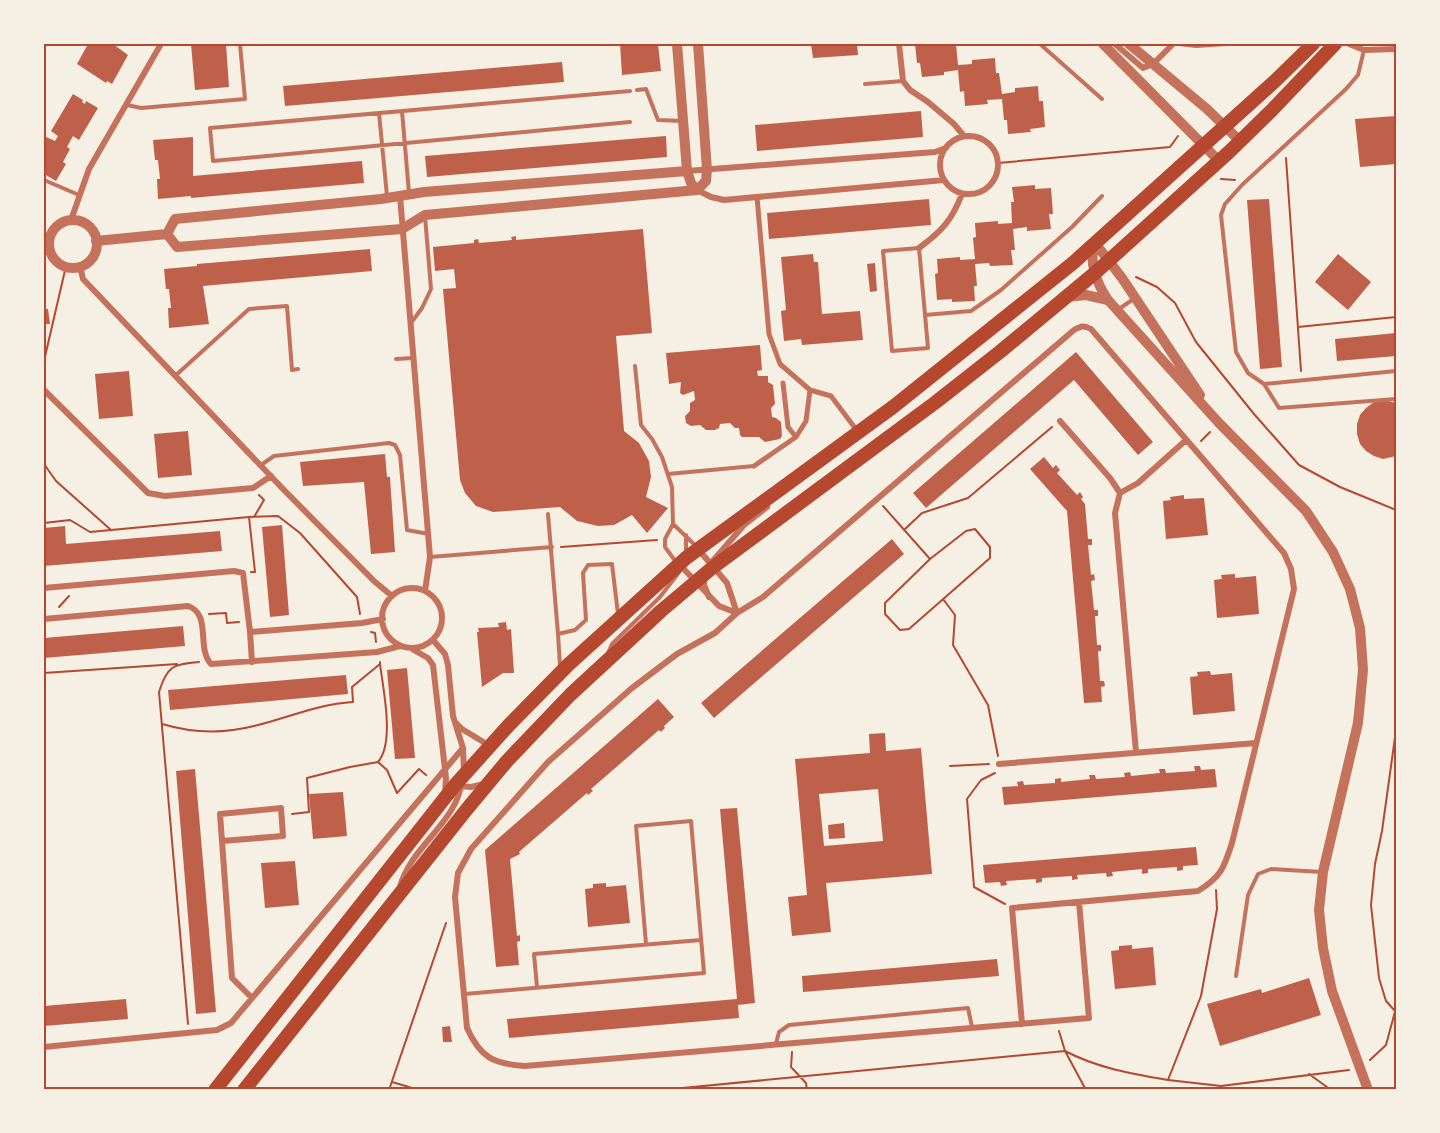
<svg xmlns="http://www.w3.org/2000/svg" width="1440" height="1133" font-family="Cabin,sans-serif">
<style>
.building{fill:#bf614a;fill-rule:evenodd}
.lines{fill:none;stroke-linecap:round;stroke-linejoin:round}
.path{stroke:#b5482f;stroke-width:2}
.service{stroke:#c5725c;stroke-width:4}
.pedestrian{stroke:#c5725c;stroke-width:5}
.minor{stroke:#c5725c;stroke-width:6}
.tertiary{stroke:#c5725c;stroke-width:10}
.primary{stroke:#b5482f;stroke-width:14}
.neatline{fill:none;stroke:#b5482f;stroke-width:2}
</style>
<rect width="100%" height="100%" fill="#f6efe4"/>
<path class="building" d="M88 44H113L128 55 112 84 107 81 106 83 77 64Z
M191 44H226L229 87 195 90Z
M620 44H658L661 71 622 75Z
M811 44H857L858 55 813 58Z
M915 44H956L958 65 972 64V60L995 58 996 73H999L1002 94 1015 92V88L1038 86 1039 101H1043L1045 127 1030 129 1031 132 1008 134 1007 120H1004L1002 99 987 100 988 104 965 106 964 91 960 92 958 70 944 72V75L922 77 920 63H917Z
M562 62 564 82 285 106 283 86Z
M73 94 83 100 82 102 85 104 86 101 98 108 79 140 73 136 67 147 70 149 63 162 66 164 56 181 44 174V136L55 141 58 136 51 131Z
M921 111 923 137 757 151 755 125Z
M1396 116V164L1360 167 1355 119Z
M666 136 667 157 427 177 425 156Z
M193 137V176L362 161 364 183 191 198V196L158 199 157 179H160L158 160H155L153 140Z
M1035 185V189L1051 188 1053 214H1049L1051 229 1027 231V227L1013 229 1015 250H1011L1013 265 990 266 989 263 975 264 977 286H974L975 301 952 302V299L937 300 935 274 938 273 937 259 960 257V260L975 259 973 238 976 237 975 223 998 221V224L1012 223 1011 202H1014L1012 187Z
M929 199 931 225 769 239 767 213Z
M1269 199 1282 367 1260 369 1247 200Z
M643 229 652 333 616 336 624 431 639 443 649 461 651 477 646 497 668 508 647 533 632 515 614 525 598 526 577 521 560 507 493 512 476 506 465 493 460 480 443 289 456 288 454 269 435 271 433 247 474 243V240L478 239 479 243 512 240 511 237 516 236V240Z
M370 249 372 271 203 286 209 324 169 328 168 308H171L169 289H166L164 269 197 266V264Z
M813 254 814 262H818L822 314 860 311 863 340 802 345 801 339 784 341 781 311 786 310 781 257Z
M1338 254 1371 282 1348 310 1315 282Z
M875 263 877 291 870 292 867 264Z
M44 309H48L50 324H44Z
M1396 333V356L1337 361 1335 339Z
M760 345 762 370 757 371 758 376H768V382L773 385 775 404 771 408 772 417 776 418 781 422 782 436 780 439 765 442 759 437H742L740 435 739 428H735L730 423 720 424 719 428 715 430H706L700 425 691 426 686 423 685 416 690 411V403L695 400 694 391 683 395 680 393 681 382 669 384 666 353Z
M1076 352 1153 442 1138 455 1074 380 926 508 913 493Z
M129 371 133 416 99 419 95 374Z
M1384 400 1396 403V456L1383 459 1374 456 1366 451 1360 444 1357 434V424L1360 415 1366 408 1374 402Z
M188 431 192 475 158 478 154 434Z
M385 454 387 477H390L395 552 371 554 364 482 303 486 300 462Z
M1044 457 1053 468 1056 465 1060 470 1057 473 1077 495 1080 492 1083 497 1081 499 1085 504 1088 539H1092V545H1088L1091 575 1094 574 1095 580 1091 581 1094 610H1098V616H1095L1097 645H1101V651H1098L1100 681H1104L1105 686 1101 687 1102 702 1084 703 1067 511 1030 469Z
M1184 495V499L1204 498 1208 535 1166 539 1163 501 1171 500 1170 497Z
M282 525 289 615 270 617 262 527Z
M65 526 66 544 220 531 222 551 44 566V528Z
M892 539 904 554 714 718 701 703Z
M1235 574V578L1256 576 1259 614 1217 618 1214 580 1222 579 1221 575Z
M506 622 507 630 511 629 514 673H503L482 687 477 632H479L478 628 499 627 498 623Z
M183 626 185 646 44 658V638Z
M407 668 415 758 395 759 387 670Z
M1210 671 1211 675 1232 673 1235 711 1193 715 1190 677 1198 676 1197 672Z
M346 675 348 694 170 710 168 690Z
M658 699 674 717 664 726 665 728 661 732 659 730 591 789 593 791 588 795 587 793 519 852 520 854 510 859 517 936 520 935V941L517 942 519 965 496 967 485 850Z
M885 733 886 751 921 748 932 874 826 883 831 932 792 936 788 897 807 895 795 759 870 753 869 734ZM878 789 883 841 824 846 819 794Z
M1194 766H1200L1201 770 1215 769 1217 787 1004 805 1002 787 1018 786 1017 782 1023 781 1024 785 1055 783V779L1061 778V782L1090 779 1089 775H1095L1096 779 1125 777 1124 773 1130 772 1131 776 1160 773 1159 769H1165L1166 773 1195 771Z
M195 769 216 1012 196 1014 176 771Z
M343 792 347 836 313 839 309 794Z
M737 808 755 1003 738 1005 739 1018 509 1038 507 1019 737 999 720 809Z
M844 823 845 838 829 839 828 825Z
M1196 847 1198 865 1183 866V870L1177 871V867L1148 869V873L1142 874V869L1112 872 1113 876 1107 877 1106 873 1077 875 1078 879 1072 880V876L1042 878V882L1036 883V879L1006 881 1007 885 1001 886 1000 882 985 883 983 865Z
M295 861 299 905 265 908 261 863Z
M606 883V887L626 885 630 923 588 927 585 889 593 888V884Z
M1132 945V949L1153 947 1156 985 1115 989 1111 951 1119 950V946Z
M997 959 999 976 803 992 802 976Z
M1309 978 1321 1015 1220 1046 1207 1004 1261 989 1262 993Z
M126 999 128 1019 44 1026V1006Z
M450 1026 452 1042H443L442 1027Z"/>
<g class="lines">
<path class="path" d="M1286 158 1301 371
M998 163 1170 147 1178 136
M1221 179 1235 180
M1136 277 1157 287 1175 303 1196 342 1254 414 1299 465 1340 487 1396 510
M1298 327 1396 317
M44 361 66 266
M1201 441 1210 432
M44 464 56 481 111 530 249 517 255 572H251
M883 506 930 559 966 531 975 529 990 547V558L909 629 900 630 885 614V603L930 559
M249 517 278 516 300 533 357 597 360 614
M254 517 264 500 259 495
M44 523 70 520 90 532 111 530
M904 530 922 513 968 498 1052 427
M561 547 657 540
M943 599 955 615 953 645 988 705 998 756
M59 607 69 596
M209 614 226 613 227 623 239 622
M371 632 375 633 376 642
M44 673 177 664
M162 724C192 733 223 734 254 726 288 718 317 704 353 702L352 687 380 664V662
M378 762 387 770 397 793 419 769 426 775
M950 766 989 764
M995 773 981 780 967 799 974 887 1005 904
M292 814 309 812 307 778 350 767 378 762C395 742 383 689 380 664
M1216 890 1217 909 1201 996 1168 1080 1221 1086 1349 1070
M1395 1011 1386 1001 1379 978 1371 905 1375 864 1382 831 1396 730
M188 1024 159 692C167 666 173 664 199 662
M1059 1031 1065 1051C1097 1068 1133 1074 1168 1080
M792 1052 791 1067 806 1083 807 1090
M1370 1060 1386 1045 1396 1008
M1309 1074 1331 1090
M392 1082 419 1090
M389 1090 446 923
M662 1090 1065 1051 1086 1090"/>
<path class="service" d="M1040 44 1102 99
M1179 44 1196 46 1226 44
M1364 50 1358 75 1346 89 1242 185 1225 204 1221 215 1236 352 1248 373 1264 384 1396 371
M865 84 903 81
M637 90 646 89 658 120 683 121
M127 105 141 108 245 99 240 44
M402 111 409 193
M379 113 387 196
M630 122 213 161 210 128 630 91
M44 180 79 195
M919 248 928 348 892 351 883 251Z
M1119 309 1135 298
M925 315 971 311 1001 290 1072 227 1102 196
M411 323 422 308 431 289 425 216
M396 359 413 358
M635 366 641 425 652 439 662 457 672 487 673 524 665 539V547L676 562
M175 376 249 309 287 306 292 370 298 369
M1264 384 1279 408 1396 399
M261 465 274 456 389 443 395 445 400 455 407 530 429 534
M668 474 754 466
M548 514 558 634 575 630 586 620 583 573 588 565 612 564 618 614
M673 524 696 546
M686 535V553
M430 557 552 547
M558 634 560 666
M608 653 612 644 660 597 680 571
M1236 976 1248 895 1258 874 1271 869 1322 872
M537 987 534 954 701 940
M465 994 704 973 691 821 636 826 646 944
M776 1044 779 1032 789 1025 968 1008 972 1027"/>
<path class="pedestrian" d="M783 383 788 427 796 437
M810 390 831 396 858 432
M754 466 796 437 806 421 810 390 780 364 769 334 757 197"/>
<path class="minor" d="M899 44 903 81 910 90 928 102 954 124 964 136
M1115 44 1143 68 1153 64 1173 44
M1349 44 1364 50 1396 49
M940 165a29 29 0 1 1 58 0a29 29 0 1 1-58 0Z
M687 171 935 152 946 148
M697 190 711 197 724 200 944 180
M400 196 430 557 425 591
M71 220 89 169 161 44
M919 248C942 231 952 220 962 194
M80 266 83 279 284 490 374 581 392 596
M44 390 148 493 165 496 253 488 271 476
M1060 421 1110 478 1120 493
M1120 493 1115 513 1136 752
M1120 493 1138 483 1185 441
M698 549 727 583 737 613
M711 563 744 525 767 507
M679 564 719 606 737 613
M704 577V585L709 597
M44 588 234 571 243 573 250 632 362 623 383 619
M382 618a30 30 0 1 1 60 0a30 30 0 1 1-60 0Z
M44 619 188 606C212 614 196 648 211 664L377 652 400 646
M250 632 252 662
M433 640 445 654 448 665 453 716 463 748 464 771
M412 649 428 658 433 665 446 778 445 792
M456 723 462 729 490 746
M999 764 1256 743
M459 786 471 787 484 784
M222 841 283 836 281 808 220 814 232 978 252 998
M400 887C410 847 457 823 462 781
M1022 1024 1012 908 1198 891C1221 877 1224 868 1232 843L1294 589 1291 569 1284 553 1091 329C1084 325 1081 326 1074 330L763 597 737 613 715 633 677 654 632 688 548 762 471 849 458 873 455 897 467 1028C480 1057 493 1064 525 1066 713 1050 901 1034 1089 1018L1079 902
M44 1047 217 1030 231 1023 463 748"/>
<path class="tertiary" d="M677 44 687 171 691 183 697 190
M1103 44 1219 161
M1129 44 1207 109 1240 141
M697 190 706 181 707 170 698 44
M49 244a24 24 0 1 1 48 0a24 24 0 1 1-48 0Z
M167 234 177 247 402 229 425 215 697 190
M167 234 175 219 381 199 424 192 687 171
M96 241 167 234
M1095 243C1088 262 1097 284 1108 300L1219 423 1306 511 1333 552 1350 589 1360 628 1363 670 1358 723 1323 872 1319 910 1323 948 1332 991 1368 1090
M1095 243 1122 278 1200 395
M1067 297 1086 295 1108 300"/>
<path class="primary" d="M215 1090 455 785 509 725 568 665 686 558 893 407 1073 263 1275 81 1313 44
M244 1090 467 809 507 761 570 695 661 611 712 568 936 402 1001 351 1095 273 1229 152 1272 110 1335 44"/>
</g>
<rect width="1440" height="1133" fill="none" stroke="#f6efe4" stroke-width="90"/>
<rect x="45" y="45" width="1350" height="1043" class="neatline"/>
</svg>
